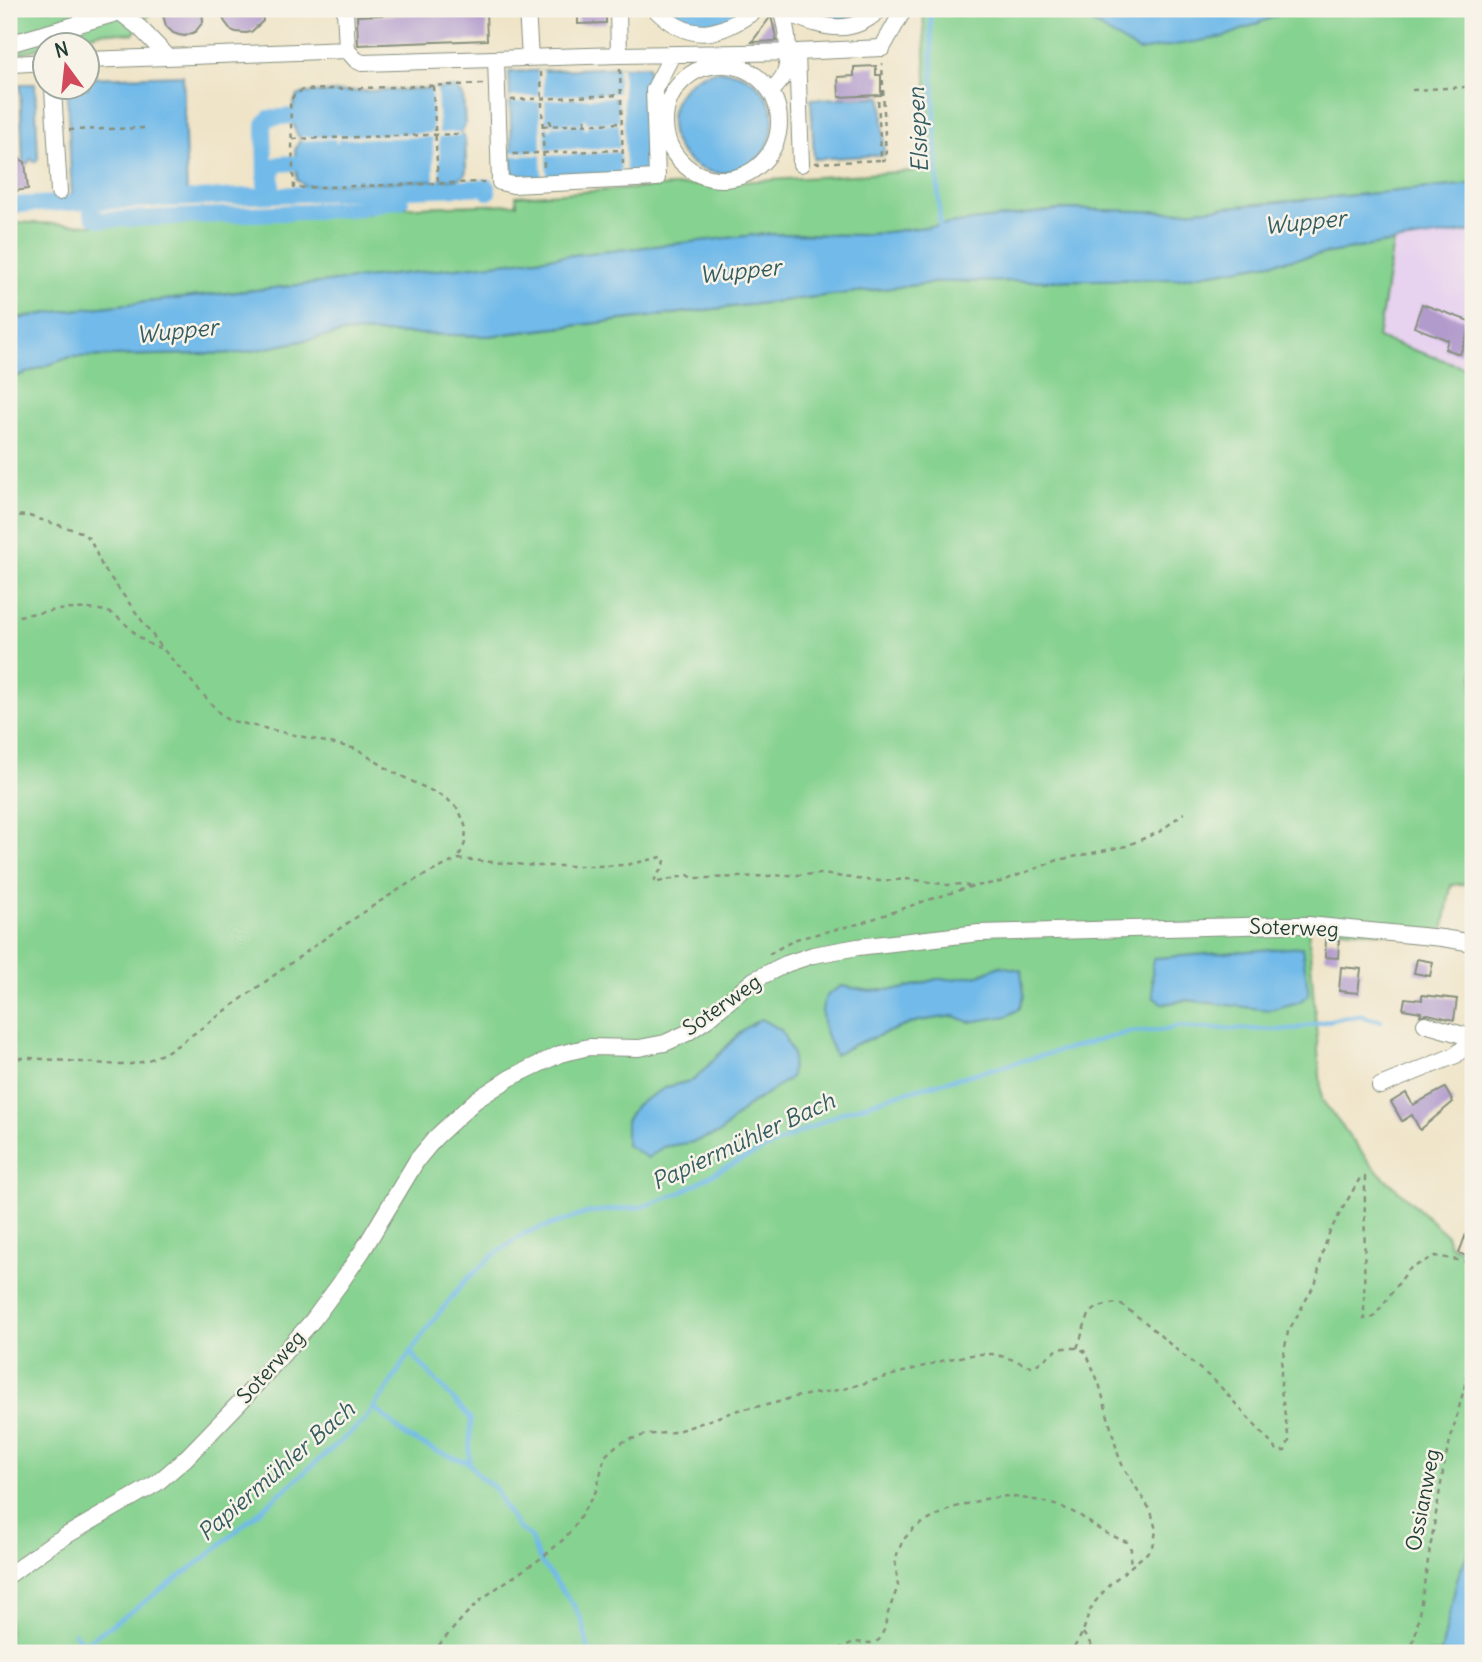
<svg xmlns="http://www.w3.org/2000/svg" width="1482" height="1662" font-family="Delius,sans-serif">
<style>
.built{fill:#e7d2ef}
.green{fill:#86d290;stroke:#528862;stroke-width:2;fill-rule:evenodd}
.water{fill:#71bae9;stroke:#487c8e;stroke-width:2}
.pier{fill:#efe4c7;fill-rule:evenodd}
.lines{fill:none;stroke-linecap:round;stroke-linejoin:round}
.stream{stroke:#71bae9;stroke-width:4.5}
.canal{stroke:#71bae9;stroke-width:16}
.building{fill:#b19acc}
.minor-casing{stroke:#87907e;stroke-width:18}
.path{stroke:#87907e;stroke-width:2.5;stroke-dasharray:5 5;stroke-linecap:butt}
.minor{stroke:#fff;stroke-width:16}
.labels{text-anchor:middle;stroke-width:5;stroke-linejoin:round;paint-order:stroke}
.street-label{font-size:21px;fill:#1f3d34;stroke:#f7f3e8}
.water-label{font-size:23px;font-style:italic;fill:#345c61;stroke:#f7f3e8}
</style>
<rect width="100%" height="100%" fill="#f7f3e8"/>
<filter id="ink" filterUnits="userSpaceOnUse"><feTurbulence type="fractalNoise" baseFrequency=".0143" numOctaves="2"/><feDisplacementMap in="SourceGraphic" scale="14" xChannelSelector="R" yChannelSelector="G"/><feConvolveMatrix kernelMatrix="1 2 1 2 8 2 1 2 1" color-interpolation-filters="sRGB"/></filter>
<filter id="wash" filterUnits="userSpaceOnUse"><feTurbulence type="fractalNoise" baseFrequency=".00686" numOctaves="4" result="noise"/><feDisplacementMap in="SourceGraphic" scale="28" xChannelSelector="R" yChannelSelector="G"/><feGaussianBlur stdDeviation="1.57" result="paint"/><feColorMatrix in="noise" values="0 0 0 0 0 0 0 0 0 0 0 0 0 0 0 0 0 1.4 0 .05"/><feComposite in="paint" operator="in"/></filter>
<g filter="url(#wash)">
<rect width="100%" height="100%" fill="#efe4c7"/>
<path class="built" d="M1473 231V370L1378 339 1393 242Z"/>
<path class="green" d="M9 9H154L133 34 102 32 9 56Z
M923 9H1473V184L1174 212 1066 209 864 235 764 234 56 312 9 319V222L93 225 368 214 380 208 517 204 516 196 930 170Z
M1393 242 1378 338 1473 370V883L1451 885 1442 938 1308 926 1322 1100 1373 1167 1446 1234 1449 1245 1473 1254V1539L1457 1580 1441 1653H9V376L15 377 70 357 241 353 348 332 489 336 941 282 1177 279ZM1000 966 970 1022 954 1016 918 1021 853 1045 836 1054 841 986 870 991 902 989 937 979H953L979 975ZM1152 980 1208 1002 1186 1000 1163 1004ZM761 1019 781 1030 791 1077 745 1108 720 1133 693 1142 663 1147 626 1121 637 1104 667 1087 694 1080 744 1029Z"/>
<path class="water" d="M662 9H746C730 22 707 30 686 24 678 22 670 14 662 9Z
M802 9H871C846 23 827 25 802 9Z
M1072 9H1293L1224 37 1139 51 1072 11Z
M648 66 652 175 513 182 509 72Z
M671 122a51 51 0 1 1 102 0a51 51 0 1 1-102 0Z
M183 75 187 196 72 200 67 88H88V78Z
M20 84H35L38 159 35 162 31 159 27 164 23 161Z
M455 88 463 96 465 125 461 132 465 140 466 170C465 176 463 178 457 179L305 186 297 180 295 150 301 139C291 129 290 109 297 96L305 93Z
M882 97 884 155 814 159 811 99Z
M1473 184V231L1393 242 1177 279 941 282 488 336 348 332 241 353 70 357 15 377 9 376V320L56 312 764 234 864 235 1066 209 1174 212Z
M1302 947 1309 995 1299 1002 1269 1010 1186 1000 1163 1004 1153 997 1152 964 1155 958Z
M1000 966 1021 970 1024 996 1019 1009 1007 1016 970 1022 954 1016 918 1021 853 1045 835 1055C827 1039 815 1012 827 996 830 992 838 989 841 986L870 991 902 989 937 979H953L979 975Z
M761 1019 781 1030 793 1055 791 1077 745 1108 720 1133 693 1142 663 1147 648 1158 626 1145V1121L636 1105 667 1087 694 1080 744 1029Z
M1473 1539V1653H1441L1457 1580Z"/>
<path class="pier" d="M618 67H622L626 176H621L620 152 546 156 547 180H542L541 155 512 156V152L541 151 540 102H510V97L539 96 538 70H543L544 96 618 93ZM618 97 619 122 587 123 586 119H584L583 123 552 124 551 120H549L548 124H545V100ZM619 124 620 148 546 150 545 127H549V130H552V126L584 125V129H587V125Z
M437 88 439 133 461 132V135L439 137 440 180H434L433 139 431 137 338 139V143H336L335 139 301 141V137H335V134H338V136L431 133 433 130 431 89Z"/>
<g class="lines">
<path class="stream" d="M930 9 940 228
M410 1352 471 1419 469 1463 480 1477 495 1488 503 1505 518 1528 530 1536 536 1553 543 1565 573 1604 583 1624 589 1653
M374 1407 406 1436 436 1451 469 1463
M74 1633 84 1644
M70 1653 122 1618 205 1558 363 1422 385 1392 404 1362 432 1322 465 1281 494 1255 525 1233 591 1212 642 1207 682 1192 718 1171 841 1113 898 1094 1130 1032 1164 1030 1178 1026 1193 1028 1290 1030 1344 1017 1360 1016 1381 1021"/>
<path class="canal" d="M265 184 264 124 269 118 293 116
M272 184C272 162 275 164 295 163
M89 203 93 216 102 220 303 212 360 208 386 202 401 201
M9 205 488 187V192"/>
</g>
<g id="blocks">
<path class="building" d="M164 9H202L203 22 195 32 185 36 179 35 173 33 166 26 163 15Z
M223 9H262L263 21 251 32 246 33 236 32 231 30 225 22 222 16Z
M578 9H606V23L578 24Z
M486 11 487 40 358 45 357 16Z
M771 16 777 41 752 42Z
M876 66V75H881V95L839 97 838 77 854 76V67Z
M9 153 25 162 28 189 9 192Z
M1422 304 1472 322 1460 354 1445 349 1448 340 1414 327Z
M1326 940H1339L1338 958 1325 957Z
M1417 959 1433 962 1430 976 1414 973Z
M1341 967 1361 969 1358 993 1339 991Z
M1422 995 1457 999 1454 1020 1428 1014 1420 1015 1421 1012 1403 1009 1405 998 1422 1000Z
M1445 1088 1453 1102 1420 1130 1412 1115 1402 1121 1391 1102 1406 1093 1413 1105Z
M1472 1217 1473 1250 1470 1258 1459 1253Z"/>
</g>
</g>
<g filter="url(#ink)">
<use href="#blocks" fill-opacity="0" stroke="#87907e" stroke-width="2"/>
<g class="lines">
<defs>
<path id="minor" d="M345 9 347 50
M527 9 530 58
M618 9 619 55
M655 9C691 45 720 36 757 9
M781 11C817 24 847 41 880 9
M120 12 140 28 167 56
M9 44 120 12 128 9
M797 52 801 164
M496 59 500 182 513 185 657 178 654 90 672 55
M88 60 347 50 356 60 362 63 619 55 797 52 882 48 904 9
M665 122a57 57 0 1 1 114 0a57 57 0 1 1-114 0Z
M9 70 13 64 46 62
M53 88 59 192
M771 92C776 86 782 80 785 73 791 57 787 27 781 11
M1425 1024 1473 1038
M1380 1086 1456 1055 1473 1039
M9 1575 50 1545 157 1483 185 1459 245 1397 313 1320 339 1285 363 1250 417 1160 436 1137 476 1100 510 1078 560 1054 589 1047 639 1048 665 1043 687 1033 706 1020 754 980 786 964 813 955 858 947 979 933 1283 925H1308L1442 938 1473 943"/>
</defs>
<use href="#minor" class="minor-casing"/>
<path class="path" d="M620 69 623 164
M541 72 544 170
M483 84 303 90 294 95 290 102 294 188 485 182
M433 86 438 183
M1412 90 1465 87 1473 78
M511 100 620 95
M585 119V129
M550 120V130
M543 126 622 123
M69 130 145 128
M293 139 461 134
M513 154 622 150
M881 160H886L882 63
M815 163 881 160 878 97
M9 515 29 516 81 532 90 539 102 566 162 648 222 716 228 720 357 749 391 771 446 798 459 810 466 828 465 843 458 859
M9 618C34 613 95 601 116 616 131 627 141 644 160 648
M769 954 796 939 858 924 925 901 970 887 1000 882 1058 860 1126 846 1159 832 1184 813
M9 1058H30L120 1065C144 1064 161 1056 181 1043L324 939 379 902 411 882 458 859 537 866H598L626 865 662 857 665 859C665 869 655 874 654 883L688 875 693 878H710L822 874 865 880 880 881 909 879 948 885 963 884 970 887
M1077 1348C1089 1320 1082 1306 1119 1303L1145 1322 1171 1345 1217 1383 1278 1451H1285L1289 1441 1281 1390V1367L1288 1332 1316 1282 1323 1251 1330 1231 1360 1178 1365 1177 1364 1319 1374 1317 1409 1269 1436 1256 1473 1263
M1083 1633 1097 1653
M432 1653 466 1614 483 1598 501 1585 543 1557 565 1538 575 1525 596 1491 605 1456 617 1445 625 1441 645 1435 673 1432 687 1428 738 1410 772 1404 794 1397 844 1389 949 1359 977 1354H992L1005 1357 1030 1366 1036 1365 1057 1350 1064 1348H1077L1084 1351 1087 1355 1099 1383 1118 1454 1123 1467 1151 1511 1156 1530 1154 1543 1147 1553 1110 1584 1095 1602 1089 1612 1083 1632 1071 1653
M829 1653 854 1642 873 1643 879 1640 884 1630 888 1613 898 1586 895 1559 903 1540 915 1527 952 1508 985 1499 1007 1496 1041 1501 1062 1507 1079 1515 1103 1532 1127 1542 1131 1549 1130 1566
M1410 1653 1416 1632 1445 1460 1473 1355"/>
<use href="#minor" class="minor"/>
</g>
</g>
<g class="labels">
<g class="street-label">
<text transform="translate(1294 928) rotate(2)" y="7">Soterweg</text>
<text transform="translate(722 1005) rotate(-35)" y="7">Soterweg</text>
<text transform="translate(271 1367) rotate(-48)" y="7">Soterweg</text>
<text transform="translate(1423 1500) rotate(-79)" y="7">Ossianweg</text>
</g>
<g class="water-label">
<text transform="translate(918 130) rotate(-93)" y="8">Elsiepen</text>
<text transform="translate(1305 222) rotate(-6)" y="8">Wupper</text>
<text transform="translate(740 271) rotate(-6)" y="8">Wupper</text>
<text transform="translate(177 331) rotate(-6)" y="8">Wupper</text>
<text transform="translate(743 1141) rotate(-25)" y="8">Papiermühler Bach</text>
<text transform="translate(276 1471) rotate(-41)" y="8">Papiermühler Bach</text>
</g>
</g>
<rect width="1482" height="1662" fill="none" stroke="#f7f3e8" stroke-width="35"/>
<g transform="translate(66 66) rotate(345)"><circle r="33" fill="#f7f3e8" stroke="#a1aaa0" stroke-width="2"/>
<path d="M0-5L12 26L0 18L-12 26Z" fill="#d1495b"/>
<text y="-10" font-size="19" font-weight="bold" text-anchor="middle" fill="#1f3d34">N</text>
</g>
</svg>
